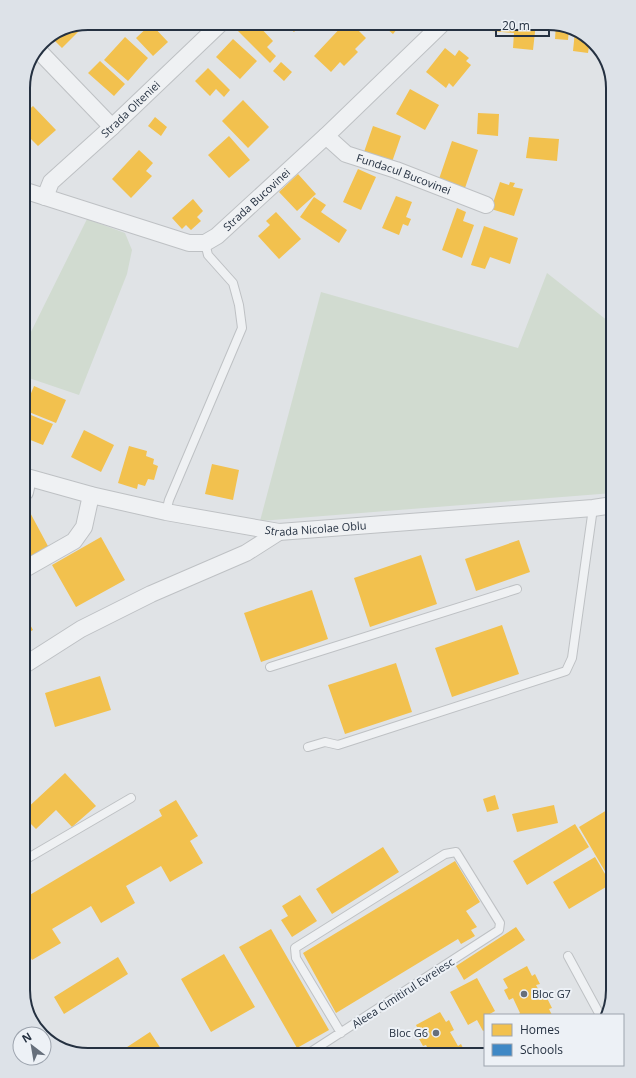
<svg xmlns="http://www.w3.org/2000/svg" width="636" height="1078" font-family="'Open Sans',sans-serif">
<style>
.green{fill:#d1dbd0}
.homes{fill:#f2c14e}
.schools{fill:#3f88c5}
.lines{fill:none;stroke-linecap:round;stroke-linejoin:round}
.lane-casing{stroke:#bec1c4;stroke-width:10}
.street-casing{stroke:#bec1c4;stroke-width:18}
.lane{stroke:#eff1f3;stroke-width:8}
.street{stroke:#eff1f3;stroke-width:16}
.poi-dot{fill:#666f7b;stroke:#edf1f6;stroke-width:1.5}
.labels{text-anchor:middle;stroke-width:4;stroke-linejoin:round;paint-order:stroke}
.street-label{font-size:11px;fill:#253141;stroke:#edf1f6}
.poi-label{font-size:11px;fill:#253141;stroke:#edf1f6;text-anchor:start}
.rim{fill:none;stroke:#253141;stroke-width:2}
</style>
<rect width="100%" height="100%" fill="#e0e3e6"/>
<path class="green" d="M87 219 125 233 132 250 127 274 79 395 23 376V348Z
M547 273 613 325V493L260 521 321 292 518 348Z"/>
<path class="homes" d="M123 23H139L132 31Z
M247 23H256L273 41 267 47 276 56 270 63 238 31Z
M284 23H302L294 32Z
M345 23H351L366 38 355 49 358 52 344 66 340 62 331 72 314 56Z
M380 23H402L393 34Z
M481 23H536L533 50 513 48 514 33 481 30Z
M151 24 168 42 153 56 136 38Z
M556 24 569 29 568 40 555 39Z
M77 27 80 30 62 48 52 38Z
M575 31 584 34 590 40 588 53 573 51Z
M125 37 148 58 128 81 104 60Z
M233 39 257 61 240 79 216 57Z
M445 48 455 56 459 50 469 58 466 61 471 65 453 87 449 83 446 88 426 72Z
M100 61 125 84 114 96 88 73Z
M281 62 292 72 284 81 273 71Z
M208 68 230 90 224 97 216 89 210 96 195 81Z
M25 80 30 86 23 94V84Z
M410 89 439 105 425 130 396 114Z
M243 100 269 127 248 148 222 121Z
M33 106 56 130 38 146 29 137 25 140 23 138V115Z
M478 113 499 114 498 136 477 134Z
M155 117 167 127 161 136 148 126Z
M373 126 401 136 392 162 364 152Z
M229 136 250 160 229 178 208 155Z
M529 137 559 139 557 161 526 158Z
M452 141 478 150 465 188 439 179Z
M139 150 153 163 146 171 152 176 131 198 112 179Z
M358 169 376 177 361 210 343 202Z
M298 174 316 194 297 211 279 192Z
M500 182 509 185 510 182 515 183 513 187 523 189 514 216 491 209Z
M396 196 412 202 406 217 411 219 408 226 403 224 399 235 382 228Z
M314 197 326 205 321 212 347 230 339 243 300 217Z
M193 199 203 211 197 217 201 221 191 230 186 225 182 229 172 218Z
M457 208 466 212 463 221 474 225 462 258 442 250Z
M276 212 301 239 279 259 258 236 270 225 266 221Z
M484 226 518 238 510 264 490 257 485 269 471 265Z
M34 386 66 400 56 423 24 410Z
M26 413 53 424 43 445 23 437V419Z
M84 430 114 445 101 472 71 457Z
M129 446 147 451 146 456 154 459 153 464 158 466 154 480 148 479 145 486 138 484 137 489 118 483Z
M212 464 239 470 233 500 205 494Z
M26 505 49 548 23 562V507Z
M101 537 125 580 76 607 52 565Z
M519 540 530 572 476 591 465 559Z
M421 555 437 604 370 627 354 578Z
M312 590 328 639 261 662 244 613Z
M23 612 33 630 23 635Z
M502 625 519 674 452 697 435 648Z
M396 663 412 712 345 734 328 685Z
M100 676 111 710 55 727 45 693Z
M65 773 96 806 72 827 56 810 36 829 23 816V812Z
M495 795 499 809 487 812 483 799Z
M176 800 198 836 190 841 203 863 170 882 161 866 126 886 135 903 101 923 91 906 52 929 61 943 32 960 23 944V899L162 816 159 810Z
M554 805 558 823 517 832 512 814Z
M607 810 613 819V885L579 827Z
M575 824 589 847 527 885 513 861Z
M383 847 399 872 332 914 316 889Z
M595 857 611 884 569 909 553 882Z
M455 861 480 902 466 911 477 927 471 930 475 936 461 944 458 939 336 1013 303 953Z
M300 895 317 921 292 937 281 920 288 916 282 906Z
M516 927 525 940 464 980 456 966Z
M271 929 329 1030 297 1048 239 947Z
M224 954 255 1007 211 1032 181 979Z
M118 957 128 974 64 1014 54 997Z
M527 966 532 976 535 974 540 984 536 985 544 1000 547 998 552 1008 549 1009 552 1015H518L520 1013 513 998 509 1000 504 990 508 988 503 979Z
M477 978 495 1011 488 1015H485V1030L483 1031 477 1020 468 1025 450 992Z
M440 1012 446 1022 449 1020 454 1030 450 1032 458 1046 461 1044 466 1054 465 1055H431L426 1045 423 1046 418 1037 421 1035 416 1025Z
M150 1032 165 1055H115Z"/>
<path class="schools" d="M613 947V958L609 950Z"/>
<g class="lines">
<defs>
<path id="lane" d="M166 512 169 500 242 328 239 305 233 283 208 255 205 243
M270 667 517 589
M308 747 325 742 338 745 566 671 572 658 593 508
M23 861 131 798
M568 956 600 1015
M306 1055 499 930 500 923 456 852 445 854 295 948 296 958 341 1033"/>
<g id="street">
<path d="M38 50 112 127"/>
<path id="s1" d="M326 136 346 154 396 170 486 205"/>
<path id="s2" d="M23 190 189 243H205L217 236 326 136 443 23"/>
<path id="s3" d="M45 197 51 182 112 127 221 23"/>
<path id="s4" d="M23 476 91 495 166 512 279 532 593 508 613 505"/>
<path d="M23 493 25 492 28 478"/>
<path d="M23 570 74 541 84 527 91 495"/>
<path d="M23 666 81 629 151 594 246 553 279 532"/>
</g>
</defs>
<use href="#lane" class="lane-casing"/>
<use href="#street" class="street-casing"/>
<use href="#lane" class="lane"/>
<use href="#street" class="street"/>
</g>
<g class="poi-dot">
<circle cx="524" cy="994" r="4"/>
<circle cx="436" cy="1033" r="4"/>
</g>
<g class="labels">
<g class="street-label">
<text dy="4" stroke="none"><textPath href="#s3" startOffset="124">Strada Olteniei</textPath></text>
<text dy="4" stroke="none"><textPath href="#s1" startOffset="88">Fundacul Bucovinei</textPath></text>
<text dy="4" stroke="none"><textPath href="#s2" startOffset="258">Strada Bucovinei</textPath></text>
<text dy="4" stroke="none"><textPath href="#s4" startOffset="299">Strada Nicolae Oblu</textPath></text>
<text transform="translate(403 993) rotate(-33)" y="4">Aleea Cimitirul Evreiesc</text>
</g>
<g class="poi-label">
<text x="532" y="998">Bloc G7</text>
<text x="428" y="1037" text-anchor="end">Bloc G6</text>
</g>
</g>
<path d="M0 0H636V1078H0ZM88 30H548A58 58 0 0 1 606 88V990A58 58 0 0 1 548 1048H88A58 58 0 0 1 30 990V88A58 58 0 0 1 88 30Z" fill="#dde2e8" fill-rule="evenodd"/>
<path class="rim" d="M88 30H548A58 58 0 0 1 606 88V990A58 58 0 0 1 548 1048H88A58 58 0 0 1 30 990V88A58 58 0 0 1 88 30Z"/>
<rect x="484" y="1014" width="140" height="52" fill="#edf1f6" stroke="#9da4ae"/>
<rect x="492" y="1024" width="20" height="12" fill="#f2c14e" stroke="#9da4ae"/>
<text x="520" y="1034" font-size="12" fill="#253141">Homes</text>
<rect x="492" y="1044" width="20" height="12" fill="#3f88c5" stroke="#9da4ae"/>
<text x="520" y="1054" font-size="12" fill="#253141">Schools</text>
<g transform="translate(32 1046) rotate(329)"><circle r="19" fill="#edf1f6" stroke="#9da4ae"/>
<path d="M0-3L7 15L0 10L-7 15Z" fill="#666f7b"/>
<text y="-6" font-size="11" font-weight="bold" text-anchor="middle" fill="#253141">N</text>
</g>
<path d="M496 30v6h53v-6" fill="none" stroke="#253141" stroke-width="2"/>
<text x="502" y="30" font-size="12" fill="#253141" stroke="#edf1f6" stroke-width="3" paint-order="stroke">20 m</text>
</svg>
